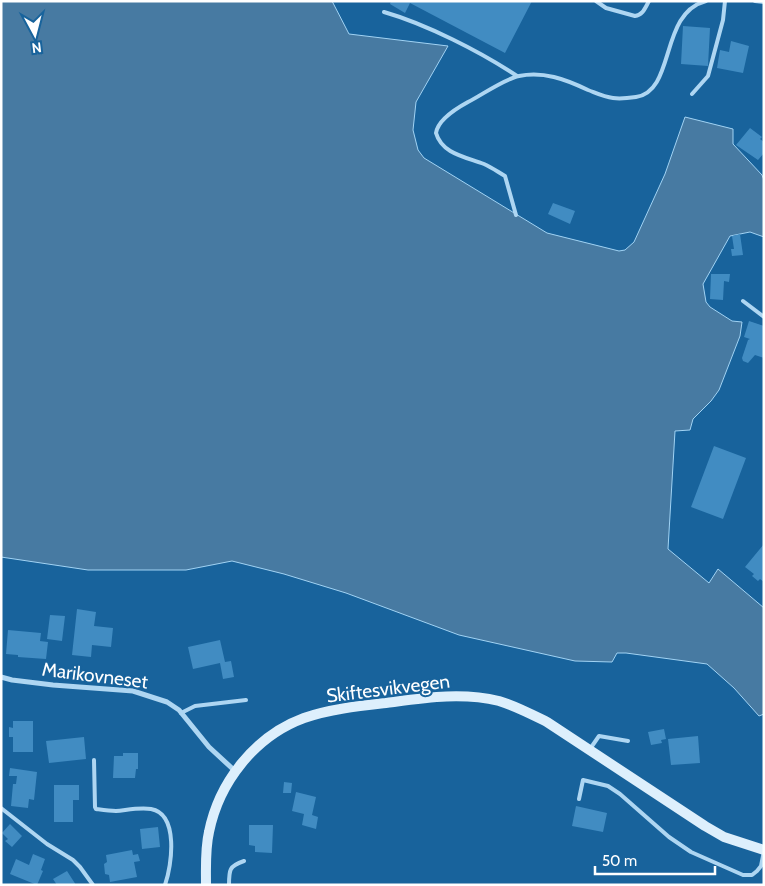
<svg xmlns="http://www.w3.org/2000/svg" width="765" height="886" font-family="Cabin,sans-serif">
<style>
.water{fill:#477aa2;stroke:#a1d3f4}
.building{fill:#418cc2}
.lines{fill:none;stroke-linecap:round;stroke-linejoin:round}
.lane{stroke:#aed6f2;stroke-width:4}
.street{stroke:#aed6f2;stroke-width:5}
.secondary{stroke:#ddeffc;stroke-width:10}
.labels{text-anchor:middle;stroke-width:4;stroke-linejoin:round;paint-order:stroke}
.street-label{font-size:19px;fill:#fff;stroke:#18639c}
</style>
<rect width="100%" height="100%" fill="#18639c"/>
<path class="water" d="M1 1H332L349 34 448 46 416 102 413 130 418 150 424 158 547 233 619 251 625 250 634 242 665 174 685 117 733 129V144L762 175 764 180V237L750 232 730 236 703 284 706 302 710 307 732 321 742 322 740 336 719 390 711 401 693 419 690 430 675 431 668 549 709 583 718 569 764 608V714L759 716 734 688 707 664 626 653H617L612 662 575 661 459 635 346 593 284 574 232 561 186 570H88L1 557Z"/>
<path class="building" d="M391 1H532L505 53 410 3 405 13 390 4Z
M683 26 710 28 708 66 681 64Z
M731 41 749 46 743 73 717 68 720 50 729 52Z
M750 128 762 137 760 139 764 142V153L758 160 736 145Z
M553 203 575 211 570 224 548 214Z
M740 234 743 255 732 256 731 249H734L732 236Z
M711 274H730L729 282 724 281 723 300 710 299Z
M749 321 764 326V358L755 355 748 363 743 361 742 358 748 340 750 339 744 337Z
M714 446 746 458 723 519 691 507Z
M764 544V582L760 579 758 581 752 576 754 574 745 567Z
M77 609 96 612 94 626 113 628 111 647 92 645 91 657 72 655Z
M50 615 65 616 62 641 47 639Z
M8 630 41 633 40 641 48 642 46 659 18 657V655L6 654Z
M220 640 225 662 231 661 234 677 223 679 220 663 193 669 188 647Z
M13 721H33V752H13V737H9V727L13 728Z
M664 729 666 739 661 740 662 743 651 745 648 732Z
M698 736 700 763 671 765 668 739Z
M84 737 86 759 49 763 46 741Z
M123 753H138V769H136L135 778H113L114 756H123Z
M10 768 37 772 34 800 29 799 28 808 11 806 13 784H16L17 776H9Z
M284 782 292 783 291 793H283Z
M54 785H79V800H73V822H54Z
M296 792 316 797 312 815 318 817 316 829 302 825 304 814 292 811Z
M576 806 607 813 603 832 572 826Z
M10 824 22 836 12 847 5 841 8 839 2 833Z
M249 825H273L272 853 255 852V846L249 845Z
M158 827 160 847 142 849 140 829Z
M132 850 133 855 138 854 140 861 134 862 137 877 110 882 109 875 105 874 104 864 107 862 106 855Z
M33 854 45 859 41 870 43 871 37 885 10 874 16 859 29 865Z
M67 871 76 885H57L53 879Z"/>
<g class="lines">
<path class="lane" d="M596 1 606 8 635 16C643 15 645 8 649 1
M755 1 764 2
M384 12C426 24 481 52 517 76
M692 94 708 76 723 20 725 1
M516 215 505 176C498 172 491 167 484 164 466 157 442 154 436 133 438 120 457 108 468 102 482 95 504 79 519 76 543 71 565 79 588 90 596 93 604 97 613 98 620 99 629 98 636 97 676 91 659 13 706 1
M743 301 764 317
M181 713 195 706 246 700
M590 749 599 736 628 741
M94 760 95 807 96 809C103 810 109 811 116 811 127 810 140 807 151 809 179 814 172 865 165 885
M579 799 583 780 608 786 620 794 669 837 691 852 743 875H752L757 871 761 866 764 851
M1 808 47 844 73 860 80 867 93 885
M229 885C229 870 229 866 244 861"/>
<path class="street" d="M1 677 12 680 53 685 133 691 167 702 179 710 209 747 235 771"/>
<path class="secondary" d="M206 885C206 867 205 849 209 832 219 782 255 736 304 718 330 709 359 706 386 703 424 698 461 692 499 701 516 706 531 714 547 722L705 826 724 837 764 850"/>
</g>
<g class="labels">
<g class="street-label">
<text transform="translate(95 675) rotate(7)" y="7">Marikovneset</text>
<text transform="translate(388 688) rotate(-7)" y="7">Skiftesvikvegen</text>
</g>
</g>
<rect width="765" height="886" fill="none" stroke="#ffffff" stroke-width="5"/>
<g transform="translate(35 35) rotate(173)" stroke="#18639c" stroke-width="4" paint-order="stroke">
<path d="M0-4L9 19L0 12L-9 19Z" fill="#ffffff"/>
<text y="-8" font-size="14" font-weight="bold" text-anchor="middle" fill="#ffffff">N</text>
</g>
<path d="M595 866v8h120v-8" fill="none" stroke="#ffffff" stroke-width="2.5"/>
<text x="602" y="866" font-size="15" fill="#ffffff" stroke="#18639c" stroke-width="4" paint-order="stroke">50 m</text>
</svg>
